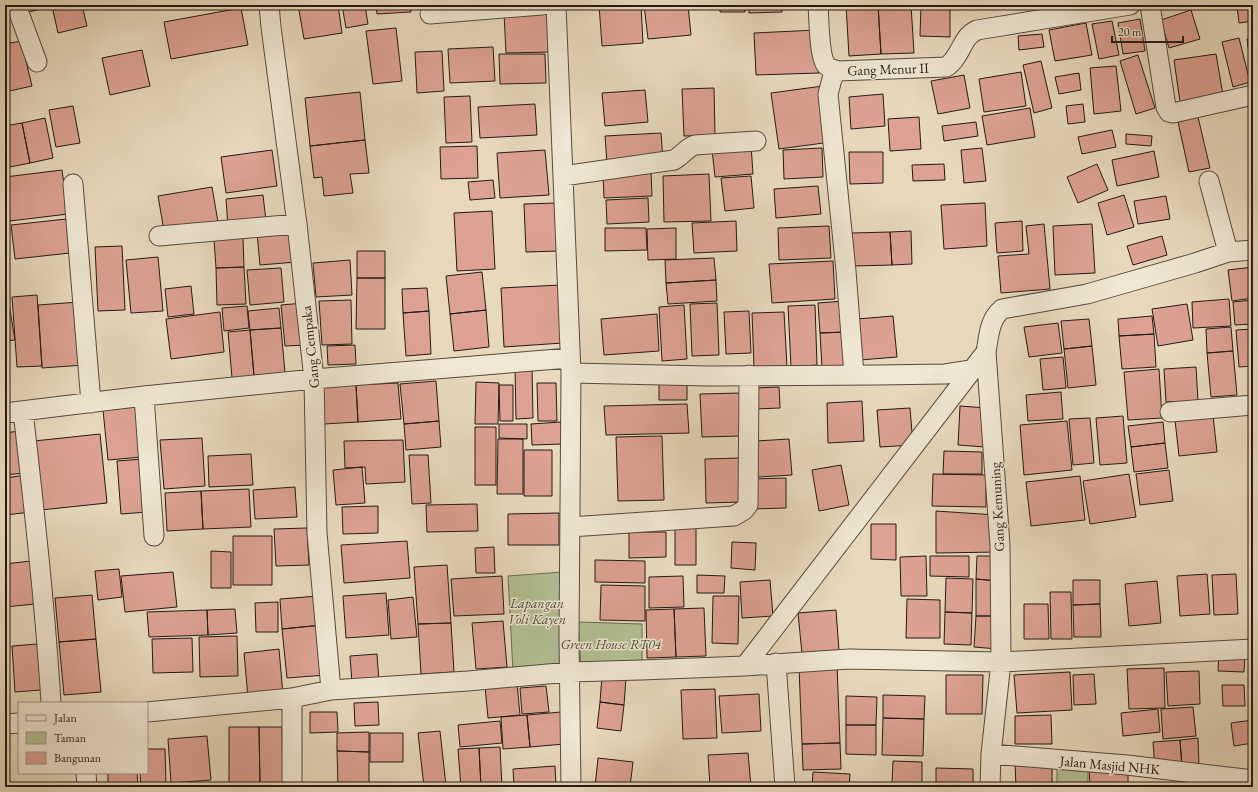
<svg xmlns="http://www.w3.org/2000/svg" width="1258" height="792" font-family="'EB Garamond',serif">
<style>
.green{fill:#b2bf93;stroke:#6c6c54}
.building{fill:#dca192;stroke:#251914}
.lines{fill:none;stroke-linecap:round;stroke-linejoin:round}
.minor-casing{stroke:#56493e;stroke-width:21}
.minor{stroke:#efe6d3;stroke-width:19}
.labels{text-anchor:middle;stroke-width:3;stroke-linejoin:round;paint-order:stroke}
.street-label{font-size:14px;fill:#251914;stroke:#efe6d3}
.park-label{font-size:14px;font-style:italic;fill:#4f4b3a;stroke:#efe6d3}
</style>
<rect width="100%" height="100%" fill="#e7d8bc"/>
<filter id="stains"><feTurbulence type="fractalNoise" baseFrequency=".005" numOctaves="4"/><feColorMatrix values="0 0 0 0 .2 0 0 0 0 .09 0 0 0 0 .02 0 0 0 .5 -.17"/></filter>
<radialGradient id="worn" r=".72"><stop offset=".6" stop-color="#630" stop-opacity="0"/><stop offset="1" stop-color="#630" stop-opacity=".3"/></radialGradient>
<path class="green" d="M563 572 564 667 513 672 508 576Z
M578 622 642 624V665H581Z
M1088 766V787H1057V767Z"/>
<path class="building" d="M24 5H82L87 26 58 33 52 6 25 13Z
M298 5H338L342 33 304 39Z
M342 5H365L368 24 346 28Z
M376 5H411V12L377 14Z
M599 5H641L643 43 602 46Z
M644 5H688L691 35 648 39Z
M720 5H745V12H720Z
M749 5H782V12L749 13Z
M846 5H878L881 54 849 56Z
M878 5H911L914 53 881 54Z
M921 5H950V37L920 36Z
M1247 5H1253V21L1239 23 1237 6Z
M241 8 248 45 171 59 164 22Z
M1191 10 1200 39 1169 48 1161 20Z
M549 11 550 52 506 53 504 13Z
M1140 19 1145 51 1123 54 1118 23Z
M1112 21 1119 55 1099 59 1092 24Z
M1086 23 1092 55 1055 61 1049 30Z
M396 28 402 81 373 84 366 31Z
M817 30 819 73 756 75 754 33Z
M1042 34 1044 47 1019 50 1018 36Z
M1239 38 1250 82 1233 87 1222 42Z
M1253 38V61H1250L1247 39Z
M21 41 32 86 5 92V44Z
M493 47 495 81 450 83 448 49Z
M142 50 150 86 110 95 102 58Z
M442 51 444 91 417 93 415 52Z
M499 54H545L546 83 500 84Z
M1216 54 1223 95 1180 102 1174 60Z
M1138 55 1155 108 1136 114 1120 61Z
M1041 61 1052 108 1034 113 1023 65Z
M1116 66 1121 111 1094 114 1090 68Z
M1021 72 1026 106 984 112 979 79Z
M1079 73 1081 90 1059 94 1055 77Z
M964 75 970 108 938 114 931 81Z
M823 86 831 142 779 149 771 93Z
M714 88 715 135 684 136 682 89Z
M645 90 648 122 605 126 602 93Z
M360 92 365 140 310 146 305 98Z
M883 94 885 126 851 129 849 97Z
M470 96 472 142 446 143 444 97Z
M535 104 537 135 480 138 478 107Z
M1083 104 1085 122 1068 124 1066 106Z
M73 106 80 143 56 147 49 110Z
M1030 108 1035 137 987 145 982 116Z
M919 117 921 149 890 151 888 119Z
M1198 117 1210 168 1189 172 1178 122Z
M45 118 53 158 30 163 22 123Z
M976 122 978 136 944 141 942 126Z
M22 123 30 163 5 168V126Z
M1112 130 1116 147 1082 154 1078 137Z
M661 133 663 160 607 163 605 136Z
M1126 134 1152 136 1151 146 1126 144Z
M365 140 369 173 350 174 353 193 324 196 322 177 314 178 310 146Z
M751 145 753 174 715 177 712 149Z
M477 146 478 178 441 179 440 147Z
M822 148 823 177 784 179 783 150Z
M982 148 986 181 964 183 961 150Z
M272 150 277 186 226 193 221 157Z
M545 150 549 195 500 198 497 153Z
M1154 151 1159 177 1117 186 1112 160Z
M849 152H883V183L850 184Z
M944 164 945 180 913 181 912 165Z
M1097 164 1108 190 1078 203 1067 177Z
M62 170 68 214 10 221 5 177Z
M651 172 652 196 604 198 603 174Z
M709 174 711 221 664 222 663 176Z
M751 176 754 208 725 211 721 178Z
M493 180 495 198 470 200 468 182Z
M818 186 821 214 776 218 774 189Z
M212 187 218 222 164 231 158 196Z
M263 195 266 221 228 226 226 199Z
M1124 195 1134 227 1107 235 1098 203Z
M1166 196 1170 219 1138 224 1134 201Z
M648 198 649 222 607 224 606 200Z
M556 203 558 251 526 252 524 204Z
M985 203 987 246 944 249 941 205Z
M492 211 495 269 457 271 454 213Z
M66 219 70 253 15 259 11 225Z
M736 221 737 251 694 253 692 223Z
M1022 221 1023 251 997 253 995 223Z
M1044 224 1050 289 1001 293 998 256 1029 254 1026 226Z
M1092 224 1095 273 1055 275 1053 226Z
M829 226 831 258 779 260 778 228Z
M605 228H646L647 250 605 251Z
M676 228V259L648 260 647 229Z
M294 230 296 262 260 265 257 233Z
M911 231 912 264 892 265 890 232Z
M890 232 892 265 853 266 852 233Z
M1162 236 1167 255 1133 265 1127 246Z
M243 238 244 267 216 268 214 239Z
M122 246 125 310 98 311 95 247Z
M357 251H385V278H357Z
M158 257 163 311 131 313 126 260Z
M714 258 716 280 666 283 665 260Z
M350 260 352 295 316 297 313 263Z
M833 261 835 299 772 303 769 264Z
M244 267 246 304 217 305 216 268Z
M1253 267V298L1232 301 1228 270Z
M281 268 284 302 250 305 247 270Z
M482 272 486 310 450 314 446 276Z
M357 278H385V329H356Z
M5 280 15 340 5 341Z
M716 280 717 301 668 304 666 283Z
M560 285 563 343 504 347 501 288Z
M191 286 194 314 168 317 165 289Z
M427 288 429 311 403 313 402 289Z
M37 295 42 366 17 367 12 297Z
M1229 299 1231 326 1193 328 1192 302Z
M351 300 352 344 322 345 319 301Z
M1253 300V324L1235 325 1233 302Z
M844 301 846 332 820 333 818 303Z
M79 302 84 365 42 368 38 305Z
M304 303 307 345 285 346 281 305Z
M717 303 719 355 692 356 690 304Z
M1187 304 1193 340 1158 346 1152 309Z
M684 305 687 359 662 361 659 307Z
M815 305 817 365 791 367 788 306Z
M247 306 249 328 224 331 222 308Z
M279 308 281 328 250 330 248 311Z
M486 310 489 347 454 351 450 314Z
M429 311 431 354 406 356 403 313Z
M749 311 751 353 726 354 724 312Z
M220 312 224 352 171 359 166 319Z
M784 312 787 366 754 367 752 313Z
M657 314 659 351 604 355 601 319Z
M893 316 897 357 860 360 857 319Z
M1152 316 1154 334 1119 336 1118 319Z
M1089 319 1092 346 1064 349 1061 321Z
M1058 323 1062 353 1029 357 1024 327Z
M1231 327 1233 351 1207 353 1206 329Z
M281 328 285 373 254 376 250 330Z
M1253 329V366L1239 367 1236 330Z
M250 330 254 376 232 378 228 332Z
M846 332 848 365 822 367 820 333Z
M1154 334 1156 367 1122 369 1119 336Z
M355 345 356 364 328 365 327 346Z
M1092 346 1096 385 1068 388 1064 349Z
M1233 351 1237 395 1211 397 1207 353Z
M1063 357 1066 388 1043 390 1040 359Z
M1196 367 1198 401 1166 402 1164 369Z
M515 368H532L533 418 516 419Z
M1159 369 1162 418 1128 420 1124 372Z
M436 381 439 421 404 424 400 384Z
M659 381H687V400H659Z
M476 382 499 383 498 424H475Z
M398 383 401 419 358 422 356 385Z
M537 383H556L557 421H538Z
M356 385 358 422 324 424 321 387Z
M499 385H513V421H500Z
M779 387 780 408 754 409 753 388Z
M1061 392 1063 419 1028 421 1026 395Z
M741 393 742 436 702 437 700 394Z
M862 401 864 441 828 443 827 403Z
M687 404 689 433 606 435 604 406Z
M960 406 987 408 985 447 958 445Z
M137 407 142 457 108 460 103 410Z
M910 408 913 445 880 447 877 410Z
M1213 415 1217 452 1179 456 1175 420Z
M1123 416 1127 463 1100 465 1096 418Z
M1090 418 1094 463 1073 465 1069 419Z
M439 421 441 447 406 450 404 424Z
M1067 421 1072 470 1024 475 1020 425Z
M561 422 563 444 532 445 531 424Z
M1163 422 1165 443 1131 447 1128 426Z
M499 424H527V439L499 438Z
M475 427H496V485H475Z
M19 431 25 473 5 475V433Z
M100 434 107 503 41 510 34 441Z
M662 436 664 500 618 501 616 437Z
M202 438 205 486 164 489 160 440Z
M498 439H523V494H497Z
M789 439 792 475 758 477 756 441Z
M403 440 405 482 366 484 365 467 345 468 344 441Z
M1165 443 1168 468 1134 472 1131 447Z
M524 450H552V496H524Z
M944 451 982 452V474H943Z
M251 454 253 485 209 487 208 456Z
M409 455H428L431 503 412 504Z
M739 458 741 502 706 503 705 459Z
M143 459 147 512 121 514 117 461Z
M841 465 849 505 819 511 812 470Z
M362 467 365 503 336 505 333 470Z
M1169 470 1173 501 1140 505 1136 474Z
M933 474 986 475V507L932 506Z
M1129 474 1136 517 1090 524 1083 481Z
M27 475 32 512 5 515V478Z
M1080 476 1085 520 1031 526 1026 482Z
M786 478V508L752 509 751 479Z
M295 487 297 517 255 519 253 490Z
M249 489 251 527 203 529 201 491Z
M201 491 203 529 167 531 165 493Z
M477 504 478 531 427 532 426 505Z
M378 506V533L343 534 342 507Z
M936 511 996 515 998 552 936 553Z
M559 513V545H508V514Z
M871 524H896V560L871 559Z
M675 525 696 526V565H675Z
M307 528 309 565 276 566 274 529Z
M629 532H666V557L629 558Z
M233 536H272V585H233Z
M407 541 410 578 344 583 341 545Z
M732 542 756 543 755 570 731 568Z
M494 547 495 573H476L475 548Z
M211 551 231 552V588H211Z
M926 556 927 596H901L900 557Z
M930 556H969V577L930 576Z
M977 556H998V581L976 579Z
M595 560 645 561V583L595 582Z
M31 561 35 604 5 607V564Z
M447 565 451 623 418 624 414 567Z
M119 569 122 597 98 600 95 571Z
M173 572 177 607 125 612 121 576Z
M1207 574 1210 614 1180 616 1177 576Z
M1236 574 1238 614 1214 615 1212 575Z
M697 575 725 576 724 593H697Z
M502 576 504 614 454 616 451 579Z
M683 576 684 607 649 608V577Z
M946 578 973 579 972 613 945 612Z
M976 579 998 581 999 616H976Z
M770 580 773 616 742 618 740 582Z
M1073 580H1100V604L1073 605Z
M1157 581 1161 623 1129 626 1125 584Z
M601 585 645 586V621L600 620Z
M1050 592H1071L1072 639H1051Z
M386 593 389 635 346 638 343 596Z
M92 595 96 639 59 642 55 598Z
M319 596 322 625 282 629 280 599Z
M713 596H739L738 644 712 643Z
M413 597 417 637 391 639 388 600Z
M907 599 940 600V638H906Z
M278 602V632H256L255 603Z
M1024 604H1048L1049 639H1024Z
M1100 604 1101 637H1074L1073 605Z
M704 608 706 656 676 657 674 609Z
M235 609 237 633 208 635 207 610Z
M674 609 676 657 647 658 646 610Z
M207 610 208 635 149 637 147 612Z
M836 610 839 651 802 654 798 613Z
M945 612 972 613 971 645 944 644Z
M976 616H999L998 649 974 647Z
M503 621 507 667 476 669 472 623Z
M451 623 454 672 421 674 418 624Z
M322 625 326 675 287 678 282 629Z
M237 636 238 676 200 677 199 637Z
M192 638 193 672 153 673 152 639Z
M96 639 101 692 64 695 59 642Z
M37 644 41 690 15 692 12 646Z
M279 649 283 695 248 698 244 653Z
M1219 653 1245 654 1244 672 1218 671Z
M377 654 379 682 352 683 350 656Z
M837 665 840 743 802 744 799 667Z
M1164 668 1165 708 1129 709 1127 669Z
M1199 671 1200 704 1168 706 1166 672Z
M1070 672 1072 710 1017 713 1014 675Z
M1094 674 1096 704 1074 705 1073 675Z
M946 675H983L982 714H946Z
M602 676 626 678 624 705 600 702Z
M517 683 520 715 488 718 485 686Z
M1222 685H1244L1245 706H1223Z
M546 686 549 712 522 714 520 688Z
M715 689 717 738 683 739 681 690Z
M759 694 761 731 722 733 719 696Z
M883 695 925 696 924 719 883 718Z
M846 696 877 697 876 725H846Z
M378 702 379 725 355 726 354 703Z
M600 702 624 705 621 731 597 728Z
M1193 707 1196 736 1163 739 1161 709Z
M1158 709 1160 732 1123 736 1121 713Z
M310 712H337L338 732 310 733Z
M561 712 564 744 530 747 527 715Z
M527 715 530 747 503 749 501 717Z
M1051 715 1052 744H1015V716Z
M883 718 924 719 923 756 882 755Z
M1253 720V743L1234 746 1231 723Z
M500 721 502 743 460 747 458 725Z
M846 725H876V755L846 754Z
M229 727H259L260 786H229Z
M259 727H282L283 786H260Z
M440 731 446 786 424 787 418 733Z
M369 732V752L337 751V733Z
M370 733H403V762H370Z
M207 736 211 780 171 783 168 739Z
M1198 738 1199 766 1182 767 1180 740Z
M1180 740 1182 767 1155 768 1153 742Z
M840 743 841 769 803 770 802 744Z
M500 747 502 787H481L479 748Z
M479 748 481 787H461L458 749Z
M147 749H165L166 785 141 786 140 773H147Z
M337 751 369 752V787H338Z
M748 753 751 787H710L708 755Z
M598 758 633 762 630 787H595Z
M1052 760V787H1016L1015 763Z
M893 761 922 762V784L892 783Z
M555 766 556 786 514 787 513 769Z
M1089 766H1128V787H1090Z
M936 768 973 769V787H936Z
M813 772 850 774 849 787H812Z
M108 773H137L138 786 108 787Z"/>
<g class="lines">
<defs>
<path id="minor" d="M16 5 37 62
M269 5 271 27 297 224 314 379 317 533 331 690
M556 5 571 373 569 640 571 787
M818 5C819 18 819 56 826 65 828 68 833 69 837 71
M1150 5 1166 107 1169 112 1173 113 1253 95
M430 14 542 5
M563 176 674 160C682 156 686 148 695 145L756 141
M1209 181 1228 252
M73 184 91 403
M159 236 297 224
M986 352 1000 545 1001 662 991 754 990 787
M571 373 708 376 877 375 945 374 971 370
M854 375 846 271 828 94 832 79 837 71 946 67C951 64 954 60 957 55 964 44 965 36 977 30L1130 5
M144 396 154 536
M23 411C34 508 45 605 51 703
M1170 412 1253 405
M5 413 144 396 314 379 570 358
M570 527 734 516 744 510 748 505 749 375
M776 663 785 787
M745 666 986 352C989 336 989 320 1002 309L1087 294 1195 263 1228 252 1253 250
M147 712 292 698 331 690 468 681 570 672 641 670 745 666 849 659 1001 662 1253 649
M5 724 19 723
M991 754 1127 765 1253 780
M86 773 87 787
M292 787V698"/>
</defs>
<use href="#minor" class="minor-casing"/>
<use href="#minor" class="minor"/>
</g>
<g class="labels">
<g class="street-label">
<text transform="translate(888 69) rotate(-2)" y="5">Gang Menur II</text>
<text transform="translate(310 347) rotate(-96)" y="5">Gang Cempaka</text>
<text transform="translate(997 507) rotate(-93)" y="5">Gang Kemuning</text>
<text transform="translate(1110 765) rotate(5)" y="5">Jalan Masjid NHK</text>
</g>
<g class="park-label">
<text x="537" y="608">Lapangan<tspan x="537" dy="16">Voli Kayen</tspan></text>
<text x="611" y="649">Green House RT04</text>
</g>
</g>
<rect width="1258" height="792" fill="none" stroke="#e7d8bc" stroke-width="20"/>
<rect x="6" y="6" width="1246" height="780" fill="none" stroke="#251914" stroke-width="2"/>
<rect x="10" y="10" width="1238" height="772" fill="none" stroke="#251914"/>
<rect x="18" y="702" width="130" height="72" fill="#efe6d3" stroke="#9e9487"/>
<rect x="26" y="715" width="20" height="6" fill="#efe6d3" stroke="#9e9487"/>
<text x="54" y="722" font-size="12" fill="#251914">Jalan</text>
<rect x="26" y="732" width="20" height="12" fill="#b2bf93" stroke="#9e9487"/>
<text x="54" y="742" font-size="12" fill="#251914">Taman</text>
<rect x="26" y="752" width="20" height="12" fill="#dca192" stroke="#9e9487"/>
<text x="54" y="762" font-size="12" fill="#251914">Bangunan</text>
<path d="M1112 36v6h71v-6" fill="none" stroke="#251914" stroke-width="2"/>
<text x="1118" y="36" font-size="12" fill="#251914" stroke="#efe6d3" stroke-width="3" paint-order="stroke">20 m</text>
<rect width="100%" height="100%" filter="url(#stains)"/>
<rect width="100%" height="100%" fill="url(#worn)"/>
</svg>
